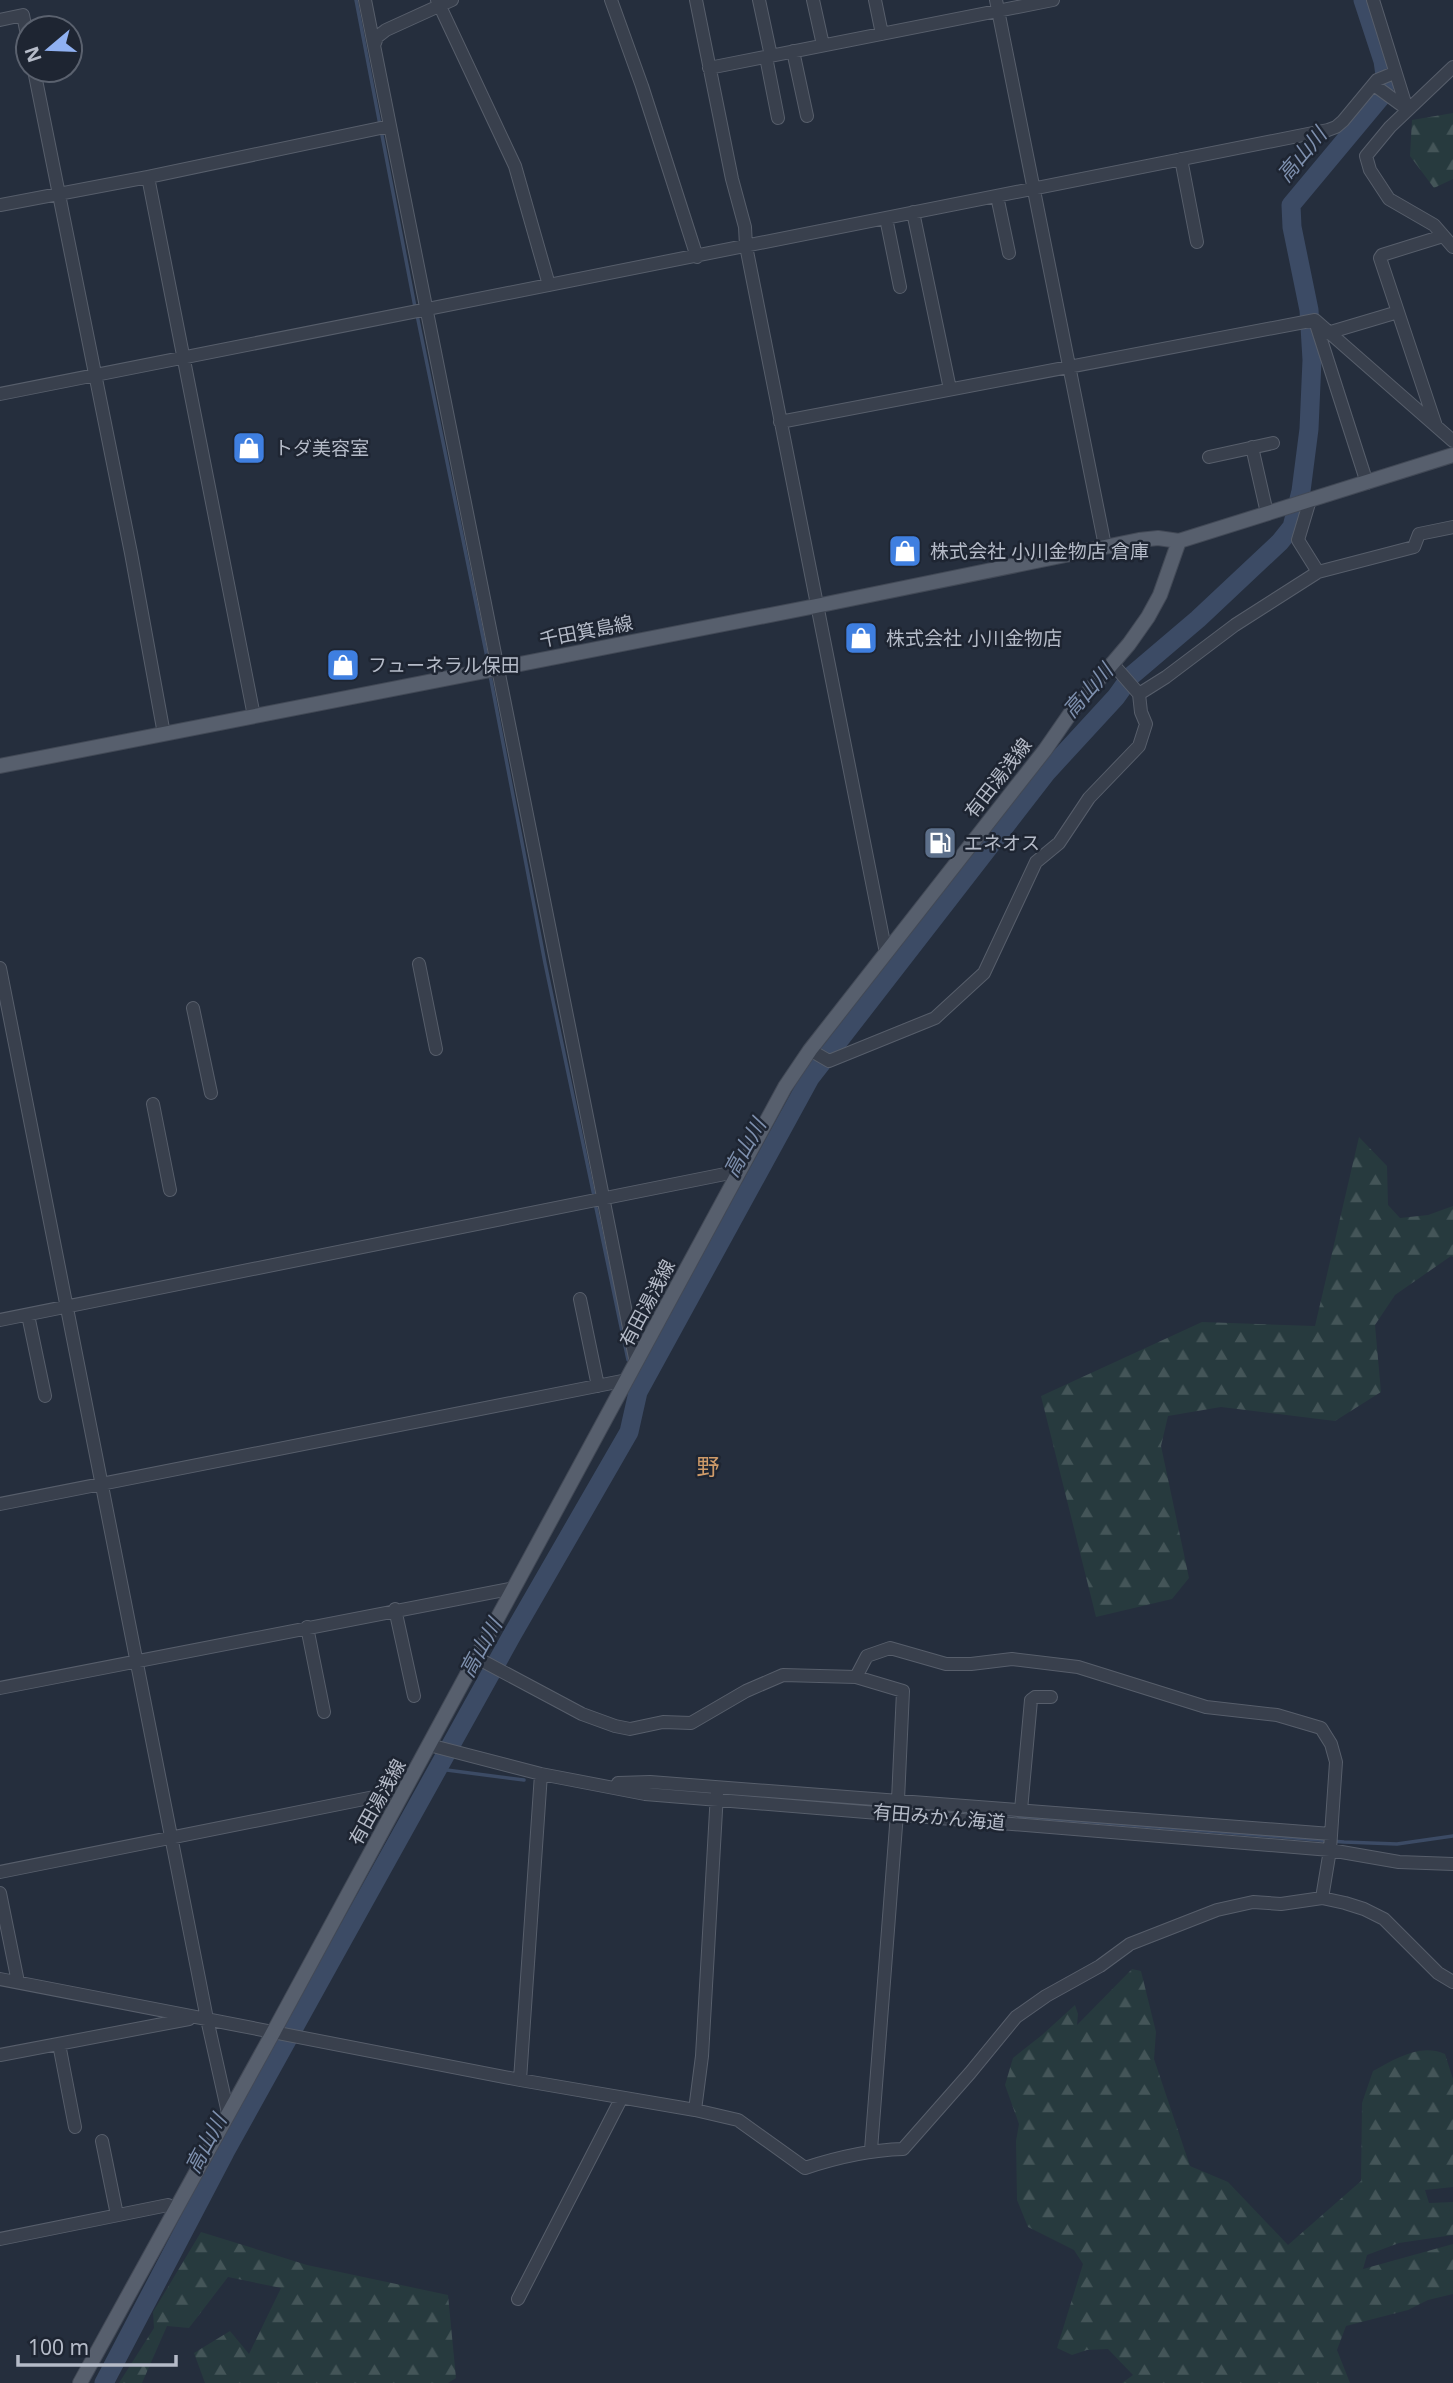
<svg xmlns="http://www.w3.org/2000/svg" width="1453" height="2383" font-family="'Noto Sans','Noto Sans JP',sans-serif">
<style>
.forest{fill:url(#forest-firs)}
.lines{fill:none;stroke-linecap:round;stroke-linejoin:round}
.stream{stroke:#3c4b65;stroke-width:3.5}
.river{stroke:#3c4b65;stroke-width:19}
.minor-casing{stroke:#575e6b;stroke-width:14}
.major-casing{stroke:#424956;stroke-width:16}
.minor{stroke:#39404d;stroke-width:12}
.major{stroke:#575f6d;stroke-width:14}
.labels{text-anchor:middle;stroke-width:5;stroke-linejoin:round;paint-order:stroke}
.poi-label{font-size:19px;fill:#b5bbc8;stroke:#1e2532;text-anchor:start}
.street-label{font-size:19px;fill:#b5bbc8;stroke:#1e2532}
.water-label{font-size:21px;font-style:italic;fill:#7e90ae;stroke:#1e2532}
.quarter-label{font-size:23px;fill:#cf9b69;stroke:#1e2532}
</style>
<defs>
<pattern id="forest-firs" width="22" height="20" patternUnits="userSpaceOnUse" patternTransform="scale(1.75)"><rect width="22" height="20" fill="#273a3e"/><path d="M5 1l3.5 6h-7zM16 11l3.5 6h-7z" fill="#445558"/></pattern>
</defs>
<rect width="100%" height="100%" fill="#252e3d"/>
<path class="forest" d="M1453 113V179L1434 188 1410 156 1412 120Z
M1359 1137 1387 1166 1388 1205 1400 1218 1428 1215 1453 1206V1257L1451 1256 1395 1295 1375 1325 1381 1392 1335 1421 1221 1407 1168 1416 1161 1446 1189 1578 1172 1599 1096 1617 1041 1396 1202 1322 1315 1326Z
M1132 1969 1141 1971 1156 2032 1154 2059 1190 2166 1228 2182 1288 2245 1361 2181 1362 2103 1373 2071C1396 2059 1419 2043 1445 2054L1453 2079V2187L1425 2190 1429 2203 1453 2202V2235L1399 2243 1367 2255 1363 2269 1453 2244V2294L1428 2300 1408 2310 1346 2326 1337 2350 1350 2383H1122L1133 2375 1108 2349 1087 2350 1072 2355 1057 2348 1083 2264 1074 2250 1028 2227 1017 2200 1016 2141 1019 2124 1005 2085 1013 2058 1042 2035 1075 2005 1078 2014 1077 2025Z
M201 2232 307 2265 448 2295 456 2378 448 2383H205L194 2353 230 2331 249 2354 281 2288 228 2277 189 2328 167 2326 142 2383H119L154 2328 153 2312Z"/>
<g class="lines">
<path class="stream" d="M356 0 415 307
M417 315 489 667
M490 675 545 963 594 1196
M595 1203 628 1360
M636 1385 638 1392
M439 1769 524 1780
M1019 1816 1344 1842 1397 1844 1453 1836"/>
<path class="river" d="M104 2383 225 2152 332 1959 512 1635 629 1432 638 1392 810 1078 1047 772 1116 697 1131 676 1198 619 1280 542 1292 527 1301 491 1309 429 1312 360 1309 310 1292 227 1291 205 1381 97 1386 82 1383 61 1363 0"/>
<defs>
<path id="minor" d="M365 0 636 1363
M437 0 515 166 549 285
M611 0 642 86 697 257
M696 0 732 179 745 227 746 246 886 953
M759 0 771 56
M813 0 823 45
M875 0 882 34
M996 0 1105 546
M1373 0 1407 109 1374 85
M0 20 23 15 28 40
M375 43 377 37 386 30 452 0
M793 51 807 116
M766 57 778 118
M1453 67 1390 127 1366 156 1370 170 1389 199 1434 225 1453 247
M709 68 1053 0
M34 70 131 553 164 734
M1181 159 1197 242
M148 177 254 716
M997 196 1009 253
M0 205 148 177 390 126
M913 212 950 389
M886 218 900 287
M1315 321 1367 483
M1324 334 1398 312
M0 394 1328 130 1336 127 1343 121 1377 80 1394 73
M780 422 1315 320 1453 441
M1436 426 1380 258 1382 255 1443 236
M1252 447 1267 513
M1209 457 1273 443
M1310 500 1298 540 1318 572
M1139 694 1166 677 1235 625 1318 572 1414 547 1419 534 1453 527
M419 964 436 1049
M0 968 207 2019 228 2113
M193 1008 211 1093
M810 1050 829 1061 935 1018 984 973 1036 862 1059 843 1089 798 1139 746 1146 724 1141 712 1139 694 1112 663
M153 1104 170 1190
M580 1299 598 1386
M28 1315 45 1396
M0 1320 740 1171
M0 1504 627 1380
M395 1609 414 1696
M307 1627 324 1712
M477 1658 582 1714 615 1726 630 1729 663 1722 691 1723 746 1691 783 1675 856 1677 903 1691 898 1800 871 2150
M856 1677 867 1656 890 1648 946 1664H971L1012 1659 1078 1667 1206 1707 1277 1715 1321 1728 1331 1744 1336 1762 1330 1850 1322 1898
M0 1688 514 1588
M429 1745 541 1774 645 1794 1330 1850 1399 1862 1453 1864
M618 1783 650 1782 1331 1834
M1021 1810 1031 1700 1035 1697H1051
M0 1872 404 1791
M0 1893 18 1982
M0 1979 520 2080 695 2110 738 2120 805 2168C838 2157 868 2150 903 2149L970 2073 1016 2017 1046 1996 1100 1966 1130 1944 1217 1910 1253 1902 1281 1904 1322 1898 1345 1903 1364 1909 1384 1919 1438 1973 1453 1982
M59 2044 75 2127
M0 2055 189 2019
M520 2080 541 1774
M695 2110 702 2056 717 1793
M102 2141 117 2215
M0 2239 168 2205 176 2209
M518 2299 621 2099"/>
<path id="major" d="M0 766 816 606 1139 540 1158 538 1179 541 1453 455
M80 2383 274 2031 785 1087 810 1050 1045 750 1072 711 1129 644 1148 617 1160 595 1179 541"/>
</defs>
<use href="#minor" class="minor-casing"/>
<use href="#major" class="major-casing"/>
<use href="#minor" class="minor"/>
<use href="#major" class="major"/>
</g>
<defs>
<symbol id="shop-square" viewBox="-11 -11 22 22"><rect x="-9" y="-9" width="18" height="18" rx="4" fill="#3f7fe0" stroke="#1e2532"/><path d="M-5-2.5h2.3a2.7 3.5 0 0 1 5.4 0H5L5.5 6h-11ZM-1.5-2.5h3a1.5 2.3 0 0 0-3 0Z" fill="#fff"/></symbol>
<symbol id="fuel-square" viewBox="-11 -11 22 22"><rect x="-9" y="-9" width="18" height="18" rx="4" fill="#5c6f8a" stroke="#1e2532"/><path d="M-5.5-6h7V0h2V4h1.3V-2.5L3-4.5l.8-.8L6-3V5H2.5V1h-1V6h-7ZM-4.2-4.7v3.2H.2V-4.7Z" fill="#fff"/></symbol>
</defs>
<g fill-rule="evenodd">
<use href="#shop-square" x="230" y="429" width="38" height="38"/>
<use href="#shop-square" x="886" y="532" width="38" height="38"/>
<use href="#shop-square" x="842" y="619" width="38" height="38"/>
<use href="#shop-square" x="324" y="646" width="38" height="38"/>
<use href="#fuel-square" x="921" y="824" width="38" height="38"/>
</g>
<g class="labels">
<g class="poi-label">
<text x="274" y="455">トダ美容室</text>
<text x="930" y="558">株式会社 小川金物店 倉庫</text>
<text x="886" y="645">株式会社 小川金物店</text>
<text x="368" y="672">フューネラル保田</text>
<text x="964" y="850">エネオス</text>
</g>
<g class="street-label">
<text transform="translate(586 631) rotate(-11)" y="7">千田箕島線</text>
<text transform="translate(998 778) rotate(-52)" y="7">有田湯浅線</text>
<text transform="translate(647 1303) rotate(-62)" y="7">有田湯浅線</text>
<text transform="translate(377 1802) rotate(-61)" y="7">有田湯浅線</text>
<text transform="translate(939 1817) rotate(5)" y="7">有田みかん海道</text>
</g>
<g class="water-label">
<text transform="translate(1302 155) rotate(-50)" y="7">高山川</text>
<text transform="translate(1088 691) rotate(-49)" y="7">高山川</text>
<text transform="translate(745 1148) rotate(-61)" y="7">高山川</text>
<text transform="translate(481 1648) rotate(-61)" y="7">高山川</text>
<text transform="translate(206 2144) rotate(-62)" y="7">高山川</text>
</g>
<g class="quarter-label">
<text x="708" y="1475">野</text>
</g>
</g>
<g transform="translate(49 49) rotate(251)"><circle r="33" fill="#1e2532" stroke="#5a616e" stroke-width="2"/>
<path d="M0-5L12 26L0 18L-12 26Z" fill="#90b1f2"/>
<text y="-10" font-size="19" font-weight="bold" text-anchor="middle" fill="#b5bbc8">N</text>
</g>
<path d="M18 2355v10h158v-10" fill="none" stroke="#b5bbc8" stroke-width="3.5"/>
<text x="28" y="2355" font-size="21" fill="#b5bbc8" stroke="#1e2532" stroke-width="5" paint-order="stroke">100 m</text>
</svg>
